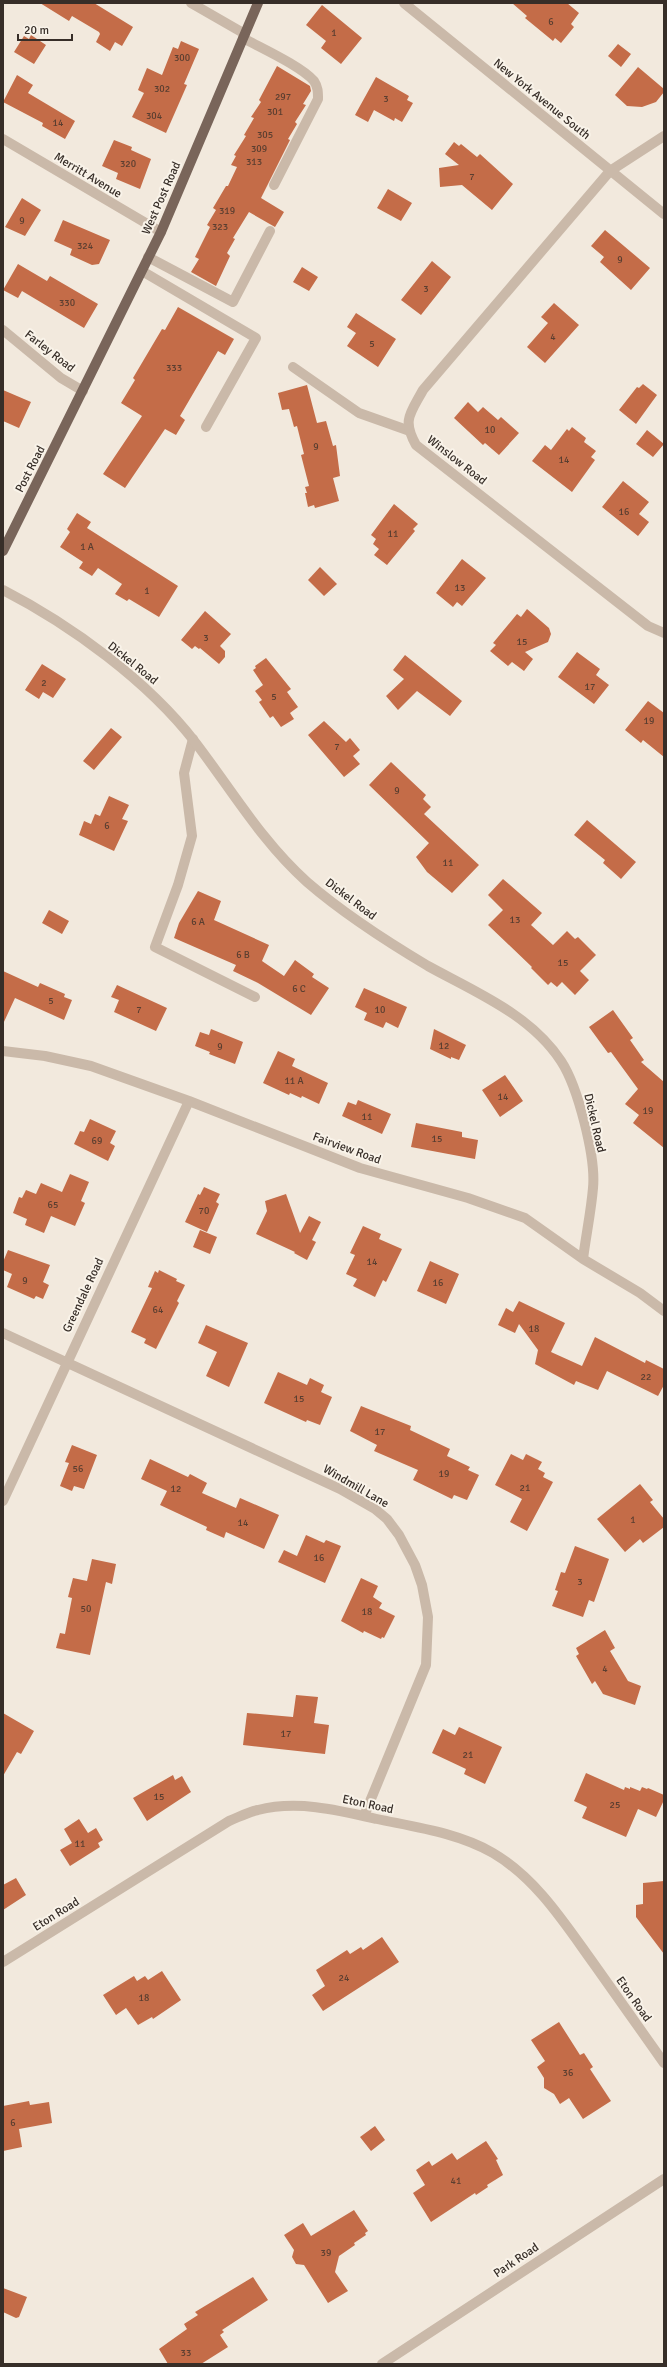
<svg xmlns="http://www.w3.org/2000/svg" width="667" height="2367" font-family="Signika,sans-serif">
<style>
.building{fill:#c46c48}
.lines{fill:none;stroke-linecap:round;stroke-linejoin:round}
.lane{stroke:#cab9a9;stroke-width:10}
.street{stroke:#cab9a9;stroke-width:10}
.primary{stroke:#79655a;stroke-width:10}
.labels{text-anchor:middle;stroke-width:4;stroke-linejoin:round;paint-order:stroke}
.number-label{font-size:10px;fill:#5a3e30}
.street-label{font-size:12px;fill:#372e28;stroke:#f9f3e9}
</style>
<rect width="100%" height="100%" fill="#f2e9dd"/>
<path class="building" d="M40 3H94L133 27 122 46 115 42 110 51 96 42 100 34 99 32 72 16 69 21Z
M512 3H567L579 13 571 24 574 27 561 43 555 38 553 41 525 18 527 16Z
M322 5 362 38 341 64 321 48 326 41 306 25Z
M31 35 46 45 34 64 14 52 24 36 29 39Z
M181 41 199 49 184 84 187 85 166 133 132 117 144 93 138 90 147 68 162 75 173 47 178 49Z
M618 44 631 54 621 67 608 56Z
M277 66 310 86 311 91 303 104 306 105 295 122 297 124 288 139 290 140 261 198 284 212 275 227 249 212 233 238 235 239 227 253 230 256 216 286 191 272 199 259 195 257 210 227 207 225 216 210 213 208 226 186H228L237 167 231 165 236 156 234 155 246 136 244 135 254 118 251 117 261 102 259 100Z
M638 67 664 89V92L656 102 642 107 627 106 615 95Z
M17 75 33 85 28 93 75 121 65 139 42 126 43 123 3 102Z
M376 77 409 96 407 100 413 103 402 122 395 118 394 121 374 110 368 122 355 115Z
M114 140 132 147 131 150 151 159 140 189 116 179 118 173 102 166Z
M454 142 459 146 461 144 477 157 480 154 513 184 492 210 462 185 440 187 439 168 459 165 445 154Z
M388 189 412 203 401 221 377 208Z
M22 198 41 210 25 236 5 227Z
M63 220 110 240 99 264 92 265 70 255 72 249 54 241Z
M605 230 650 268 631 290 600 262 604 257 591 246Z
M432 261 451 277 421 315 401 300Z
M18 264 47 281 50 276 98 304 84 328 22 291 18 298 3 290Z
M302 267 318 277 309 291 293 282Z
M554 303 579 325 545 363 527 347 548 323 541 317Z
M178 307 234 339 225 355 218 351 180 416 185 420 176 435 165 429 125 488 103 474 142 416 121 403 135 380 133 378 162 329 165 330Z
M356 313 396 339 378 367 347 346 356 333 347 327Z
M643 384 657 395 636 424 619 410 637 387 639 388Z
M307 385 317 423 326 421 333 446 336 445 340 476 333 478 339 501 315 508 314 505 308 507 305 493H307L305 487 309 486 301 455 304 454 297 426 294 427 289 409 282 410 278 393Z
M3 390 31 402 19 428 3 421Z
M468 402 478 412 483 407 498 420 501 417 519 433 499 455 485 443 483 445 454 418Z
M572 427 586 438 584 442 596 451 591 457 595 460 572 492 532 461 545 445 551 450 567 429 569 431Z
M647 430 664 444 653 457 636 444Z
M623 481 649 502 639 514 649 522 638 536 602 507Z
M394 504 418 524 413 529 415 531 387 565 374 555 379 549 373 544 376 539 371 535Z
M77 513 91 522 87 528 178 586 159 617 129 599 127 601 115 594 122 584 98 568 92 576 79 568 83 562 60 547 70 532 67 529Z
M462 559 486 578 462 606 457 602 453 607 436 593Z
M320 567 337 584 324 596 308 580Z
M527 609 549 628 551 634 548 642 525 652 533 659 524 671 512 662 508 666 490 651 496 645 493 643 517 614 521 617Z
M205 611 231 634 220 646 225 651V657L219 664 200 648 199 649 195 646 192 649 181 640Z
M577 652 600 669 596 675 609 685 594 704 558 677Z
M405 655 462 701 450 716 417 691 398 710 386 696 404 679 393 670Z
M266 658 291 689 287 692 298 707 290 713 294 719 281 727 273 716 270 718 259 702 262 700 255 691 263 685 253 670 256 668 255 666Z
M42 664 66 679 53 698 43 692 39 699 25 690Z
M648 701 664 713V757L643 740 641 743 625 730Z
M324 721 346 742 350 738 360 750 353 756 360 764 344 777 308 735Z
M111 728 122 737 94 770 83 761Z
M391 762 426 795 423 799 431 807 424 814 479 865 452 893 427 872 416 857 429 843 369 785Z
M109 796 129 805 122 819 128 821 114 851 79 835 84 821 91 824 95 814 100 816Z
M587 820 636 862 621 879 603 863 605 860 574 835Z
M503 879 542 913 531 925 553 945 567 931 575 939 578 937 596 955 580 971 589 980 575 995 562 982 557 987 551 982 548 985 531 968 532 967 488 925 503 910 488 895Z
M198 891 221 901 214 920 269 945 262 961 284 976 295 960 314 974 312 977 329 988 311 1015 258 983 233 971 236 965 174 938 179 923Z
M49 910 69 921 62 934 42 923Z
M3 971 38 987 40 983 65 994 64 997 72 1000 64 1020 15 998 3 1024Z
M117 985 167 1008 156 1031 114 1012 119 1000 111 997Z
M364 988 407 1007 398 1028 386 1022 383 1028 364 1020 367 1013 355 1007Z
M613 1010 633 1038 630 1040 644 1060 641 1062 664 1082V1148L633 1123 639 1115 625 1104 638 1089 611 1052 608 1053 589 1027Z
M211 1029 243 1042 235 1064 209 1054 210 1052 195 1046 200 1032 209 1035Z
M434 1029 466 1045 459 1060 451 1057V1059L430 1049Z
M278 1051 295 1059 292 1066 328 1083 319 1104 302 1096 301 1098 290 1093 289 1095 263 1083Z
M505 1075 523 1101 500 1117 482 1090Z
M358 1100 391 1114 382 1134 342 1116 348 1102 356 1105Z
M90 1119 116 1131 110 1143 115 1146 108 1161 74 1144 80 1131 84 1132Z
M416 1123 462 1132V1137L478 1140 475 1159 411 1147Z
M70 1174 89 1182 81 1201 85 1203 75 1226 51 1216 44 1233 25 1225 27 1219 13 1213 19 1197 22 1198 26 1190 36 1194 41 1183 62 1192Z
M204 1187 220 1194 216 1202 219 1204 207 1232 185 1222 198 1194 200 1195Z
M286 1194 300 1233 309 1216 321 1222 312 1240 316 1242 307 1260 294 1253 295 1252 256 1234 267 1211 265 1201Z
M363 1226 381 1234 379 1239 402 1249 386 1282 383 1280 375 1297 353 1286 357 1279 346 1274 355 1255 350 1253Z
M200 1230 217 1237 210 1254 193 1247Z
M8 1250 50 1265 43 1282 49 1285 43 1299 36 1296 34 1299 7 1287 12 1274 3 1270V1262Z
M430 1261 459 1274 446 1304 417 1291Z
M159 1270 177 1279 176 1281 185 1285 177 1301 179 1303 156 1349 144 1343 146 1339 131 1332 152 1288 148 1287 155 1271 158 1273Z
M519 1301 565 1323 551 1352 582 1366 595 1337 645 1363 646 1360 664 1369V1385L658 1396 607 1371 598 1390 576 1381 574 1385 535 1364 538 1350 519 1324 515 1333 498 1325 506 1308 513 1312Z
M206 1325 248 1343 229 1387 206 1376 217 1352 198 1343Z
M278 1372 307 1385 310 1378 324 1385 321 1392 332 1397 320 1425 307 1420 306 1422 264 1403Z
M361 1406 411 1426 410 1430 450 1449 447 1456 470 1467 468 1470 479 1475 467 1500 454 1495 452 1499 413 1480 418 1470 374 1451 377 1445 350 1431Z
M72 1445 97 1455 84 1489 74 1486 72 1491 60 1486 69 1463 65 1462Z
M511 1454 523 1460 526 1454 542 1462 538 1469 545 1473 543 1477 553 1482 527 1531 510 1522 522 1499 495 1485Z
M150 1459 188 1477 190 1474 207 1483 202 1493 236 1508 240 1498 279 1515 264 1549 226 1532 224 1538 206 1530 207 1527 160 1505 167 1491 141 1479Z
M640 1484 653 1500 650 1502 664 1519V1527L643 1543 640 1539 625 1552 597 1519Z
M306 1535 324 1543 326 1540 341 1546 325 1583 278 1562 284 1550 297 1556Z
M575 1546 609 1559 594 1602 589 1600 583 1617 552 1606 558 1591 555 1590 561 1572 565 1573Z
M92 1559 116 1564 112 1584 106 1582 90 1655 56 1648 60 1633 65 1634 72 1598 68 1597 73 1578 87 1581Z
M361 1578 378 1586 373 1597 382 1603 379 1608 395 1616 384 1638 382 1637 381 1639 364 1631 363 1633 341 1621Z
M605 1630 615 1648 610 1651 628 1681 641 1686 635 1705 603 1694 595 1681 592 1684 576 1656 579 1654 576 1648Z
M296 1695 318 1697 314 1723 329 1725 325 1754 243 1745 247 1713 293 1717Z
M3 1713 34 1731 21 1754 17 1752 3 1776Z
M459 1727 502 1747 485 1784 464 1774 466 1769 432 1753 443 1729 455 1735Z
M586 1773 624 1790 625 1787 630 1789V1787L640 1791 642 1787 647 1789 648 1788 664 1795V1800L656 1817 638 1809 626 1837 582 1818 587 1807 574 1801Z
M173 1775 175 1780 182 1776 191 1792 147 1821 133 1798Z
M79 1819 88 1833 96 1828 103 1840 98 1843 100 1847 70 1866 60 1850 72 1843 64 1829Z
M16 1878 26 1895 3 1910V1885Z
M664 1881V1954L636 1917V1905L643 1904V1883Z
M382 1937 399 1962 323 2011 312 1995 325 1986 316 1970 347 1950 350 1954 361 1947 363 1950Z
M162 1971 181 2000 153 2019 152 2017 138 2025 126 2008 116 2015 103 1995 134 1976 137 1981 145 1976 148 1980Z
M559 2022 580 2055 584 2053 593 2067 590 2069 611 2101 583 2119 569 2098 560 2104 554 2094 544 2088V2078L537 2067 545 2061 531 2040Z
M29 2101 30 2105 49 2102 52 2123 19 2129 22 2147 3 2151V2106Z
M375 2126 385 2140 371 2151 360 2137Z
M486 2141 498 2159 496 2160 503 2175 487 2185 488 2187 476 2195 475 2193 431 2222 413 2193 425 2185 416 2170 429 2161 432 2166 452 2153 457 2160Z
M354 2210 368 2231 365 2233 366 2235 354 2243 355 2245 339 2256 335 2272 348 2291 328 2303 304 2265 296 2264 292 2257 294 2250 284 2235 303 2223 311 2236Z
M253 2277 268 2300 222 2330 224 2332 220 2335 228 2347 201 2364H168L159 2349 187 2329 184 2324 198 2315 195 2312Z
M3 2288 27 2297 19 2317 16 2318 3 2312Z"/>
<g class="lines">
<path class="lane" d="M243 38C261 48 301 66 314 81 318 87 318 92 318 99L274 185
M148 257 233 302 270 231
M142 271 256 338 206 427
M293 367 359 413 407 430
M193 739 184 773 192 836 178 885 155 947 255 997"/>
<path class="street" d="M191 3 245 34
M404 3 664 214
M664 136 610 171 423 390C410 414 402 420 416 445L648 626 664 633
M3 139 161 232
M3 330 61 378 83 391
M3 590C71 625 148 681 195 742 231 789 262 842 307 882 344 914 386 941 428 966 475 992 530 1014 561 1061 578 1087 596 1157 593 1188 591 1212 586 1235 583 1259
M3 1051 45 1056 91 1066 189 1101 360 1168 468 1198 525 1218 583 1259 640 1293 664 1311
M3 1333 340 1489 375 1509 387 1519 399 1535 415 1565 422 1585 428 1617 426 1665 364 1816
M3 1501 189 1101
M3 1962 229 1821C239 1817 248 1812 258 1810 297 1800 338 1810 377 1819 415 1827 459 1833 493 1853 537 1879 565 1924 594 1964 617 1997 641 2030 664 2063
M382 2364 664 2179"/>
<path class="primary" d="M3 551 161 232 258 3"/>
</g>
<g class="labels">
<g class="number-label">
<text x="551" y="25">6</text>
<text x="334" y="36">1</text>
<text x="182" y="61">300</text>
<text x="162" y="92">302</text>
<text x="283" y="100">297</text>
<text x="386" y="102">3</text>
<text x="275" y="115">301</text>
<text x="154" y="119">304</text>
<text x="58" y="126">14</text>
<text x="265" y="138">305</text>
<text x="259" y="152">309</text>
<text x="254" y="165">313</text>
<text x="128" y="167">320</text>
<text x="472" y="180">7</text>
<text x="227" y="214">319</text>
<text x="22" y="224">9</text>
<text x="220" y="230">323</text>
<text x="85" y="249">324</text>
<text x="620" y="263">9</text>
<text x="426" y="292">3</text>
<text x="67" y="306">330</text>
<text x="553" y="340">4</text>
<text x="372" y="347">5</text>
<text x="174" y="371">333</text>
<text x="490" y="433">10</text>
<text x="316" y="450">9</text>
<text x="564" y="463">14</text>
<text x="624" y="515">16</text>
<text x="393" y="537">11</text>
<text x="87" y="550">1 A</text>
<text x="460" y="591">13</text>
<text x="147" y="594">1</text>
<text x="206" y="641">3</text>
<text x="522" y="645">15</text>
<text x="44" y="686">2</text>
<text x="590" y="690">17</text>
<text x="274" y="700">5</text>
<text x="649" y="724">19</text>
<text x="337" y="750">7</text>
<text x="397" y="794">9</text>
<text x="107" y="829">6</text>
<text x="448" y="866">11</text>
<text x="515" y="923">13</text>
<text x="198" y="925">6 A</text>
<text x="243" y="958">6 B</text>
<text x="563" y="966">15</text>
<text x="299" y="992">6 C</text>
<text x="51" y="1004">5</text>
<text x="139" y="1013">7</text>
<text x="380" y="1013">10</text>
<text x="444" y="1049">12</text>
<text x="220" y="1050">9</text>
<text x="294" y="1084">11 A</text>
<text x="503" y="1100">14</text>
<text x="648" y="1114">19</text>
<text x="367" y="1120">11</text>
<text x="437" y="1142">15</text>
<text x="97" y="1144">69</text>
<text x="53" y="1208">65</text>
<text x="204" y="1214">70</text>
<text x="372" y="1265">14</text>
<text x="25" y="1284">9</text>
<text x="438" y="1286">16</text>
<text x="158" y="1313">64</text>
<text x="534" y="1332">18</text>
<text x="646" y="1380">22</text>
<text x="299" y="1402">15</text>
<text x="380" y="1435">17</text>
<text x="78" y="1472">56</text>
<text x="444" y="1477">19</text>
<text x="525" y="1491">21</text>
<text x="176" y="1492">12</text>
<text x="633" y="1523">1</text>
<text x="243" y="1526">14</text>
<text x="319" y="1561">16</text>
<text x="580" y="1585">3</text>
<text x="86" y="1612">50</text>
<text x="367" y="1615">18</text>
<text x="605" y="1672">4</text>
<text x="286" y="1737">17</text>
<text x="468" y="1758">21</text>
<text x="159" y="1800">15</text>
<text x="615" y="1808">25</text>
<text x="80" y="1847">11</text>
<text x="344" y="1981">24</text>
<text x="144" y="2001">18</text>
<text x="568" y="2076">36</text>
<text x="13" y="2126">6</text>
<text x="456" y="2184">41</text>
<text x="326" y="2256">39</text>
<text x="186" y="2356">33</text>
</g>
<g class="street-label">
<text transform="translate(542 99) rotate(39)" y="4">New York Avenue South</text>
<text transform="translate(88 175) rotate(31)" y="4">Merritt Avenue</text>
<text transform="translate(161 198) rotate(-66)" y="4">West Post Road</text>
<text transform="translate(50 351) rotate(38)" y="4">Farley Road</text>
<text transform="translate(457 460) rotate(38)" y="4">Winslow Road</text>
<text transform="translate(30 469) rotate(-63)" y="4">Post Road</text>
<text transform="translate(133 663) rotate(39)" y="4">Dickel Road</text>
<text transform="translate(351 899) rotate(37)" y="4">Dickel Road</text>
<text transform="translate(595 1123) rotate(77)" y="4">Dickel Road</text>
<text transform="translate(347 1148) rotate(20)" y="4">Fairview Road</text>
<text transform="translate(83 1295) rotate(-65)" y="4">Greendale Road</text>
<text transform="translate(356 1486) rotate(30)" y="4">Windmill Lane</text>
<text transform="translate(368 1804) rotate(12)" y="4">Eton Road</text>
<text transform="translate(56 1914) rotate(-32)" y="4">Eton Road</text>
<text transform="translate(634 1999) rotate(55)" y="4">Eton Road</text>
<text transform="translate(516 2260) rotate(-34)" y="4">Park Road</text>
</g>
</g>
<rect width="667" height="2367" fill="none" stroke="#372e28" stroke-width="8"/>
<path d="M18 34v6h54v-6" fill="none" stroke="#372e28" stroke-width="2"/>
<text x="24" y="34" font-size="12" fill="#372e28" stroke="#f9f3e9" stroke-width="3" paint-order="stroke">20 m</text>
</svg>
